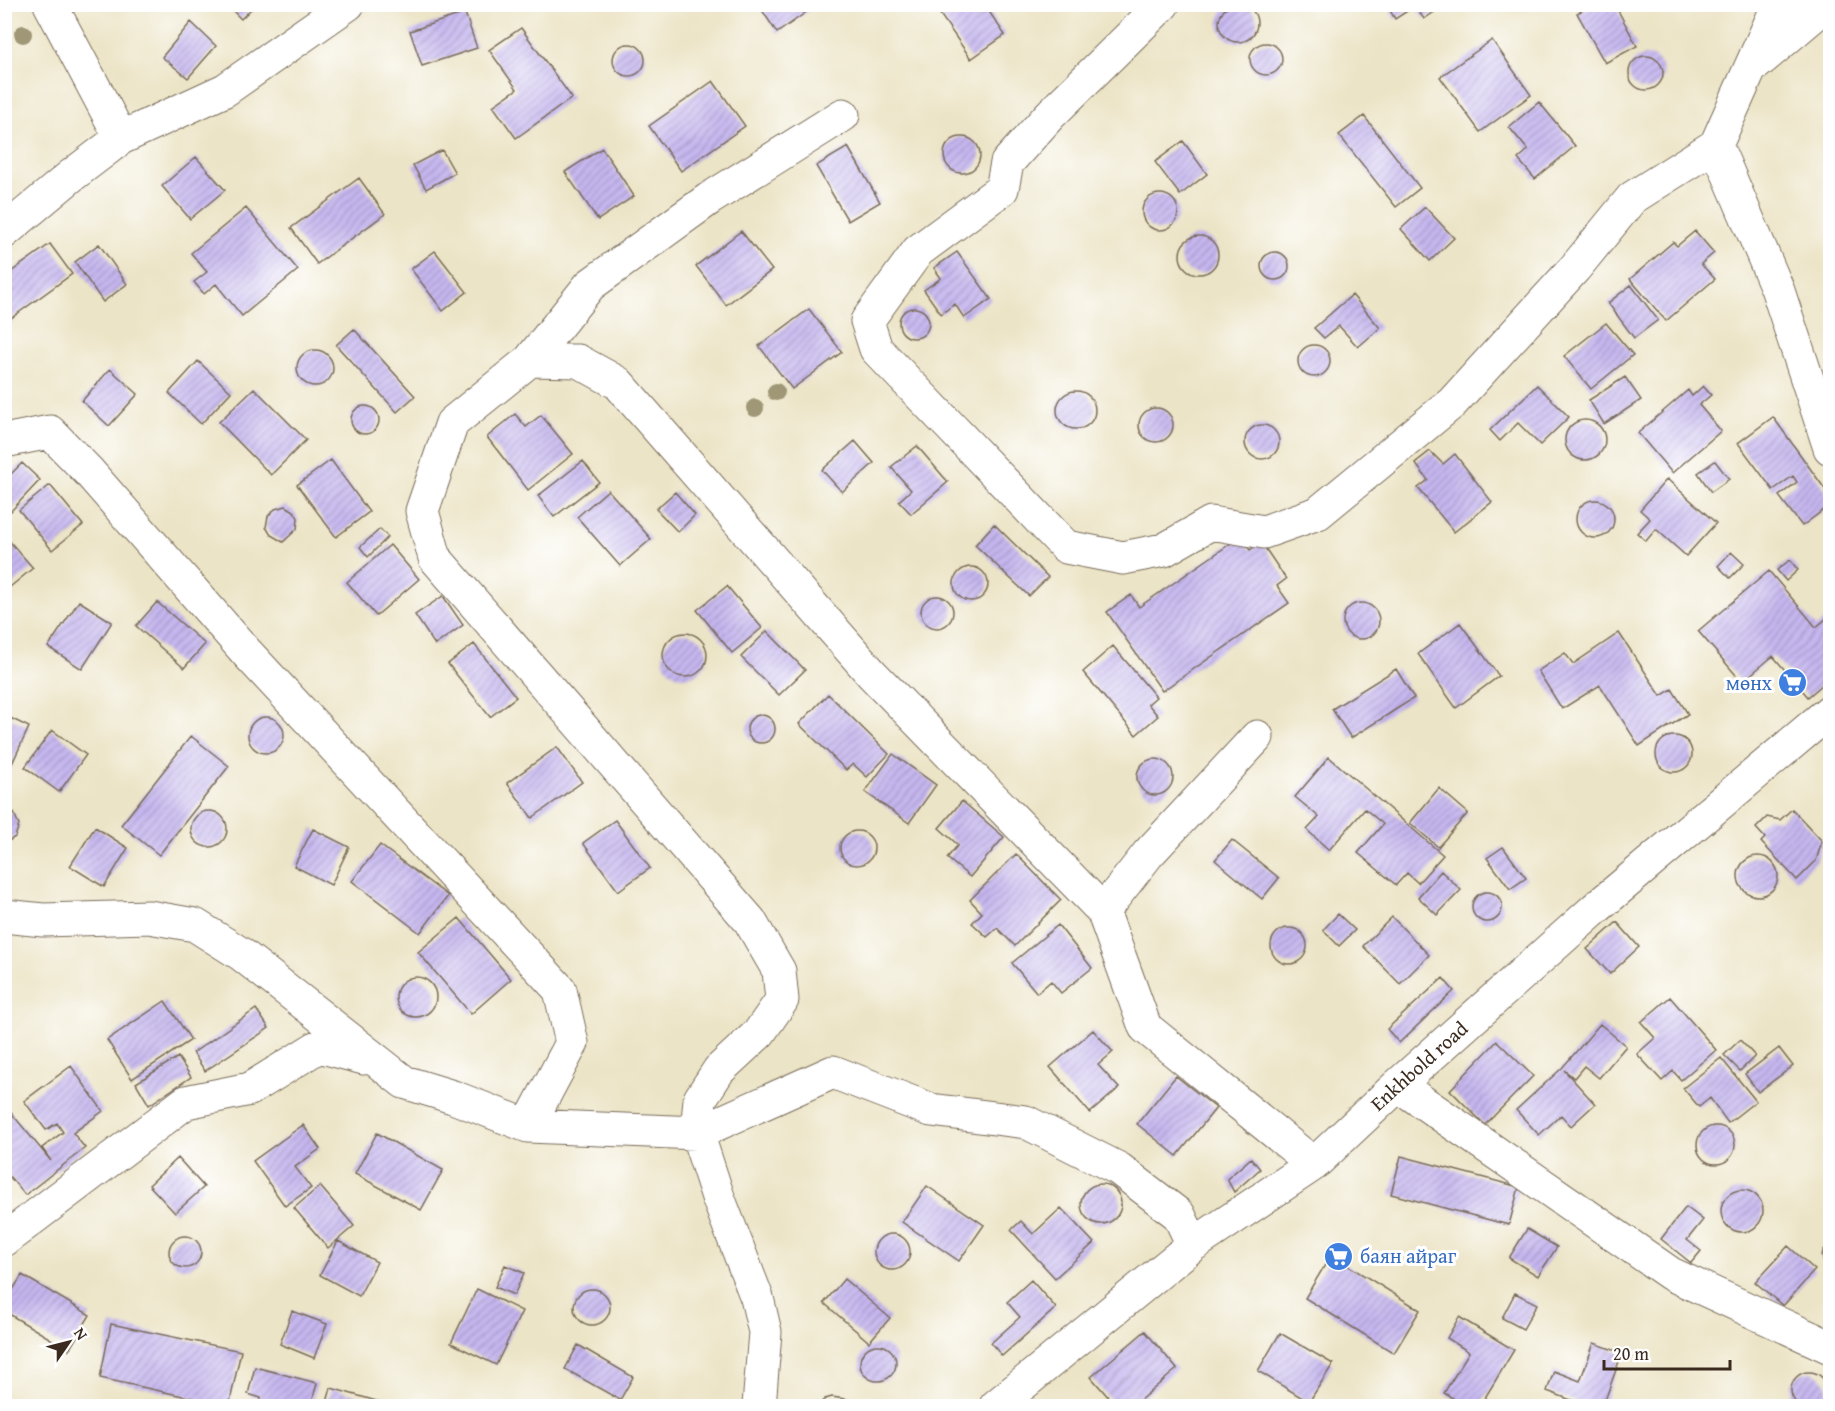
<svg xmlns="http://www.w3.org/2000/svg" width="1835" height="1411" font-family="'Gentium Book Plus',serif">
<style>
.building{fill:url(#building-hatch)}
.lines{fill:none;stroke-linecap:round;stroke-linejoin:round}
.minor-casing{stroke:#796b59;stroke-width:35}
.minor{stroke:#fff;stroke-width:33}
.tree{fill:#9f9776}
.labels{text-anchor:middle;stroke-width:6;stroke-linejoin:round;paint-order:stroke}
.shop-label{font-size:20px;fill:#366cbe;stroke:#fff;text-anchor:end}
.street-label{font-size:20px;fill:#3b2a1e;stroke:#fff}
</style>
<defs>
<pattern id="building-hatch" width="6" height="6" patternUnits="userSpaceOnUse" patternTransform="scale(1.5)"><rect width="6" height="6" fill="#c6b7f0"/><path d="M-1 1l2-2M0 6l6-6M5 7l2-2" fill="none" stroke="#a295c2"/></pattern>
</defs>
<rect width="100%" height="100%" fill="#fff"/>
<filter id="ink" filterUnits="userSpaceOnUse"><feTurbulence type="fractalNoise" baseFrequency=".0167" numOctaves="2"/><feDisplacementMap in="SourceGraphic" scale="12" xChannelSelector="R" yChannelSelector="G"/><feConvolveMatrix kernelMatrix="1 2 1 2 8 2 1 2 1" color-interpolation-filters="sRGB"/></filter>
<filter id="wash" filterUnits="userSpaceOnUse"><feTurbulence type="fractalNoise" baseFrequency=".008" numOctaves="4" result="noise"/><feDisplacementMap in="SourceGraphic" scale="24" xChannelSelector="R" yChannelSelector="G"/><feGaussianBlur stdDeviation="1.35" result="paint"/><feColorMatrix in="noise" values="0 0 0 0 0 0 0 0 0 0 0 0 0 0 0 0 0 1.4 0 .05"/><feComposite in="paint" operator="in"/></filter>
<g filter="url(#wash)">
<rect width="100%" height="100%" fill="#ece4c6"/>
<g id="blocks">
<path class="building" d="M226 4H256L241 19Z
M758 4H810L812 8 777 33Z
M945 4H984L1005 35 971 59 937 10Z
M1386 4H1446L1424 19 1415 6 1395 19Z
M1219 23a19 19 0 1 1 38 0a19 19 0 1 1-38 0Z
M1593 5H1615L1637 46 1605 63 1577 13Z
M465 13 477 48 422 66 410 31Z
M191 22 216 46 188 78 162 57Z
M521 28 572 98 516 138 493 106 517 89 489 50Z
M1492 40 1531 95 1480 132 1440 77Z
M1250 59a16 16 0 1 1 32 0a16 16 0 1 1-32 0Z
M613 60a16 16 0 1 1 32 0a16 16 0 1 1-32 0Z
M1629 73a17 17 0 1 1 34 0a17 17 0 1 1-34 0Z
M713 81 745 126 681 171 649 126Z
M1539 102 1575 146 1535 179 1518 159 1528 150 1509 127Z
M1364 116 1420 188 1396 207 1339 135Z
M944 155a18 18 0 1 1 36 0a18 18 0 1 1-36 0Z
M1183 141 1207 174 1180 195 1155 162Z
M848 147 880 202 848 221 816 166Z
M602 148 634 196 598 220 565 172Z
M442 150 455 173 426 189 413 165Z
M196 157 225 190 190 219 162 186Z
M359 178 385 214 317 264 291 228Z
M1142 212a18 18 0 1 1 36 0a18 18 0 1 1-36 0Z
M1425 207 1454 238 1430 261 1401 229Z
M246 208 298 270 242 316 216 284 204 294 194 282 207 272 191 253Z
M741 231 772 270 726 305 696 266Z
M1695 231 1714 253 1701 264 1715 279 1666 321 1630 279 1673 242 1677 246Z
M1180 255a19 19 0 1 1 38 0a19 19 0 1 1-38 0Z
M50 244 72 274 10 319 4 311V277Z
M99 244 127 284 103 302 75 262Z
M435 251 467 292 443 311 411 269Z
M1261 266a14 14 0 1 1 28 0a14 14 0 1 1-28 0Z
M957 252 991 299 964 318 955 304 941 314 924 290 941 278 934 268Z
M1631 285 1658 320 1634 338 1608 303Z
M1352 295 1380 328 1358 347 1339 326 1324 338 1314 328Z
M899 323a15 15 0 1 1 30 0a15 15 0 1 1-30 0Z
M809 309 842 352 792 389 759 346Z
M1606 323 1633 355 1591 389 1564 356Z
M354 329 415 396 397 412 336 345Z
M1298 361a16 16 0 1 1 32 0a16 16 0 1 1-32 0Z
M297 368a18 18 0 1 1 36 0a18 18 0 1 1-36 0Z
M198 361 231 392 201 424 169 393Z
M110 369 138 394 109 426 82 401Z
M1625 377 1641 400 1604 424 1589 400Z
M1537 385 1569 417 1540 445 1518 423 1500 441 1490 430Z
M1703 386 1711 395 1699 405 1721 431 1672 473 1638 433 1688 390 1692 396Z
M254 388 306 440 271 475 219 422Z
M1057 410a19 19 0 1 1 38 0a19 19 0 1 1-38 0Z
M351 420a14 14 0 1 1 28 0a14 14 0 1 1-28 0Z
M1139 425a17 17 0 1 1 34 0a17 17 0 1 1-34 0Z
M515 414 526 427 541 415 573 454 528 490 487 437Z
M1773 417 1830 496V505L1802 526 1779 496 1797 482 1793 476 1773 490 1738 443Z
M1565 440a20 20 0 1 1 40 0a20 20 0 1 1-40 0Z
M1245 442a17 17 0 1 1 34 0a17 17 0 1 1-34 0Z
M855 441 874 463 842 492 822 470Z
M917 446 948 482 911 514 899 501 911 490 891 467Z
M1430 451 1443 464 1455 454 1492 502 1454 532 1418 488 1428 480 1415 463Z
M331 460 369 512 336 537 297 485Z
M583 461 599 482 554 517 538 496Z
M1715 461 1729 479 1711 492 1698 473Z
M22 463 40 480 11 511 4 505V481Z
M1667 479 1716 523 1686 556 1656 529 1646 541 1637 533 1650 519 1640 510Z
M50 485 83 525 52 550 19 510Z
M608 490 651 539 620 566 577 517Z
M675 492 695 515 678 532 656 509Z
M1576 519a19 19 0 1 1 38 0a19 19 0 1 1-38 0Z
M286 506 294 511 298 518 297 529 283 542 271 535 266 527 268 516 275 509Z
M994 524 1048 577 1029 596 975 545Z
M380 529 388 537 368 557 360 547Z
M4 535 33 568 4 592Z
M1240 537 1250 550 1261 542 1286 579 1277 586 1289 603 1162 691 1107 612 1131 595 1139 607Z
M390 545 419 579 376 616 347 582Z
M1731 552 1744 564 1730 578 1718 566Z
M1790 560 1798 570 1786 581 1777 570Z
M954 584a17 17 0 1 1 34 0a17 17 0 1 1-34 0Z
M1769 571 1816 627 1826 619 1830 624V678L1808 697 1773 656 1742 682 1698 631Z
M727 586 762 628 732 653 697 610Z
M443 596 463 625 435 645 415 615Z
M921 612a16 16 0 1 1 32 0a16 16 0 1 1-32 0Z
M79 601 112 622 82 669 48 647Z
M157 602 205 644 184 668 136 626Z
M1343 621a18 18 0 1 1 36 0a18 18 0 1 1-36 0Z
M1460 623 1499 676 1456 708 1418 654Z
M767 631 805 670 779 695 741 657Z
M1619 633 1661 696 1672 689 1688 714 1639 746 1600 685 1562 709 1538 671 1565 653 1573 664Z
M663 655a22 22 0 1 1 44 0a22 22 0 1 1-44 0Z
M474 644 516 697 490 717 448 664Z
M1113 646 1156 697 1148 704 1158 716 1136 735 1083 672Z
M1396 669 1414 698 1351 738 1332 709Z
M828 694 889 754 867 777 853 764 846 770 799 724Z
M4 715 29 727 4 781Z
M747 729a14 14 0 1 1 28 0a14 14 0 1 1-28 0Z
M248 735a18 18 0 1 1 36 0a18 18 0 1 1-36 0Z
M52 730 86 755 59 792 25 767Z
M191 736 229 766 159 855 121 825Z
M1656 754a18 18 0 1 1 36 0a18 18 0 1 1-36 0Z
M557 747 582 782 532 818 507 783Z
M893 754 936 785 909 823 865 792Z
M1329 757 1443 855 1418 883 1407 873 1396 885 1358 853 1383 824 1365 809 1329 850 1307 830 1319 817 1295 797Z
M1137 777a18 18 0 1 1 36 0a18 18 0 1 1-36 0Z
M1439 788 1468 813 1438 847 1410 823Z
M962 801 1004 837 970 877 947 858 958 845 939 828Z
M4 808 14 813 19 825 15 837 4 844Z
M1792 809 1822 841 1816 861 1797 880 1761 842 1765 838 1756 828 1767 817 1780 820Z
M191 829a18 18 0 1 1 36 0a18 18 0 1 1-36 0Z
M615 820 650 868 618 891 583 843Z
M95 827 128 848 104 887 70 866Z
M313 829 349 847 331 885 294 866Z
M840 848a17 17 0 1 1 34 0a17 17 0 1 1-34 0Z
M1232 840 1279 878 1262 899 1215 860Z
M380 845 448 896 420 933 352 881Z
M1503 847 1526 878 1510 889 1487 858Z
M1016 854 1061 900 1015 946 997 928 987 937 972 923 982 913 970 900Z
M1738 876a20 20 0 1 1 40 0a20 20 0 1 1-40 0Z
M1441 871 1461 890 1437 915 1418 897Z
M1472 907a15 15 0 1 1 30 0a15 15 0 1 1-30 0Z
M1338 914 1355 930 1339 946 1323 930Z
M1392 917 1429 955 1400 984 1363 946Z
M459 918 511 979 471 1014 418 952Z
M1617 922 1639 947 1610 974 1587 949Z
M1058 925 1092 968 1061 993 1051 981 1037 993 1012 963Z
M1271 946a18 18 0 1 1 36 0a18 18 0 1 1-36 0Z
M396 997a20 20 0 1 1 40 0a20 20 0 1 1-40 0Z
M1443 978 1454 991 1399 1043 1387 1029Z
M1670 997 1716 1050 1681 1080 1673 1071 1662 1081 1637 1054 1655 1038 1641 1022Z
M165 1001 191 1040 132 1079 107 1040Z
M256 1009 269 1028 205 1071 193 1053Z
M1600 1024 1626 1046 1599 1078 1584 1066 1574 1078 1564 1070 1595 1104 1571 1126 1561 1115 1539 1135 1516 1110 1562 1068Z
M1093 1030 1113 1052 1098 1065 1119 1088 1090 1113 1050 1067Z
M1740 1040 1755 1056 1740 1071 1724 1055Z
M1497 1041 1533 1076 1485 1125 1450 1090Z
M1779 1048 1793 1066 1758 1092 1745 1074Z
M178 1057 191 1077 149 1105 136 1083Z
M1721 1058 1756 1101 1728 1123 1710 1098 1699 1107 1683 1088Z
M71 1066 103 1111 73 1133 85 1148 25 1195 4 1170V1112L8 1109 51 1161 42 1148 63 1132 57 1123 46 1130 24 1101Z
M1176 1076 1216 1108 1177 1156 1137 1124Z
M303 1125 320 1149 295 1167 311 1188 285 1206 253 1161Z
M1697 1145a19 19 0 1 1 38 0a19 19 0 1 1-38 0Z
M377 1133 443 1170 421 1210 355 1174Z
M1401 1156 1519 1187 1509 1225 1391 1194Z
M178 1158 204 1187 175 1213 149 1185Z
M1251 1158 1260 1169 1234 1192 1227 1179Z
M1081 1204a20 20 0 1 1 40 0a20 20 0 1 1-40 0Z
M320 1186 354 1226 328 1248 294 1208Z
M927 1186 984 1225 959 1261 902 1222Z
M1721 1211a21 21 0 1 1 42 0a21 21 0 1 1-42 0Z
M1686 1207 1703 1220 1687 1240 1701 1251 1691 1263 1661 1239Z
M1061 1208 1094 1243 1055 1278 1011 1230 1021 1221 1033 1234Z
M1527 1229 1557 1247 1538 1276 1509 1258Z
M874 1252a18 18 0 1 1 36 0a18 18 0 1 1-36 0Z
M169 1252a16 16 0 1 1 32 0a16 16 0 1 1-32 0Z
M338 1241 377 1262 359 1296 320 1275Z
M1830 1243V1271L1825 1267 1822 1256 1823 1251Z
M1788 1246 1815 1270 1783 1306 1755 1282Z
M1331 1255 1420 1310 1394 1353 1305 1298Z
M505 1265 524 1273 514 1295 495 1287Z
M22 1275 90 1315 69 1350 4 1311V1304Z
M844 1279 890 1318 869 1342 824 1303Z
M1031 1280 1056 1308 1002 1356 991 1343 1020 1317 1007 1302Z
M477 1289 522 1311 496 1365 451 1343Z
M574 1307a18 18 0 1 1 36 0a18 18 0 1 1-36 0Z
M1515 1293 1537 1304 1523 1329 1502 1318Z
M292 1311 327 1324 314 1358 280 1344Z
M1459 1317 1514 1350 1480 1406H1466L1444 1393 1469 1352 1447 1338Z
M111 1324 241 1351 229 1406 100 1378Z
M1145 1331 1177 1369 1133 1406H1116L1091 1377Z
M1280 1333 1333 1364 1309 1402 1258 1371Z
M1594 1343 1622 1353 1603 1406H1587L1547 1391 1554 1371 1580 1381Z
M578 1345 633 1377 620 1400 565 1369Z
M860 1363a18 18 0 1 1 36 0a18 18 0 1 1-36 0Z
M255 1367 317 1383 311 1406H259L261 1398 248 1394Z
M1791 1390a18 18 0 1 1 36 0a18 18 0 1 1-36 0Z
M331 1388 394 1406H326Z
M832 1397 845 1399 852 1406H817L825 1399Z"/>
</g>
</g>
<g filter="url(#ink)">
<use href="#blocks" fill-opacity="0" stroke="#796b59" stroke-width="1.5"/>
<g class="lines">
<defs>
<path id="minor" d="M50 4 121 138
M1163 4 1050 115 1007 163 1002 189 918 251 867 321 876 349 1066 547 1123 558 1164 550 1211 523 1264 532 1318 513 1452 403 1575 268 1632 198 1716 145
M1779 4 1716 145 1777 288 1830 448
M1756 64 1827 4
M4 232 71 176 121 138 225 90 348 4
M530 360 590 285 709 199 843 115
M4 441 50 432 89 472 247 653 560 990 572 1043 528 1126
M1103 911 1148 854 1257 737
M4 916 43 920 149 917 195 925 241 954 404 1082 453 1097 528 1126 697 1133 833 1072 931 1110 1026 1122 1119 1169 1179 1215 1193 1245
M1398 1085 1671 1274 1830 1347
M4 1240 186 1102 250 1089 319 1046 364 1058
M759 1406 765 1332 757 1298 718 1197 697 1133 700 1099 719 1070 759 1033 782 1000 779 971 750 921 435 558 422 511 452 423 530 360 578 361 618 383 872 674 1103 911 1145 1027 1314 1164
M996 1406 1193 1245 1314 1164 1398 1085 1596 908 1830 711"/>
</defs>
<use href="#minor" class="minor-casing"/>
<use href="#minor" class="minor"/>
</g>
<g class="tree">
<circle cx="23" cy="34" r="9"/>
<circle cx="776" cy="392" r="9"/>
<circle cx="755" cy="408" r="9"/>
</g>
</g>
<defs>
<symbol id="supermarket-disc" viewBox="-11 -11 22 22"><circle r="9.5" fill="#3f7fe0" stroke="#fff"/><path d="M-6-5.5h2.5l.6 2H6L4.5 2H-2.5L-4.4-4H-6ZM-1.5 3.2a1.3 1.3 0 1 0 .1 0ZM3 3.2a1.3 1.3 0 1 0 .1 0Z" fill="#fff"/></symbol>
</defs>
<g fill-rule="evenodd">
<use href="#supermarket-disc" x="1776" y="666" width="33" height="33"/>
<use href="#supermarket-disc" x="1322" y="1240" width="33" height="33"/>
</g>
<g class="labels">
<g class="shop-label">
<text x="1772" y="690">мөнх</text>
<text x="1360" y="1263" text-anchor="start">баян айраг</text>
</g>
<g class="street-label">
<text transform="translate(1419 1066) rotate(-42)" y="7">Enkhbold road</text>
</g>
</g>
<rect width="1835" height="1411" fill="none" stroke="#fff" stroke-width="24"/>
<g transform="translate(69 1342) rotate(55)" stroke="#ffffff" stroke-width="4.5" paint-order="stroke">
<path d="M0-4.5L10 22L0 15L-10 22Z" fill="#3b2a1e"/>
<text y="-9" font-size="16" font-weight="bold" text-anchor="middle" fill="#3b2a1e">N</text>
</g>
<path d="M1604 1360v9h126v-9" fill="none" stroke="#3b2a1e" stroke-width="3"/>
<text x="1613" y="1360" font-size="18" fill="#3b2a1e" stroke="#ffffff" stroke-width="4.5" paint-order="stroke">20 m</text>
</svg>
